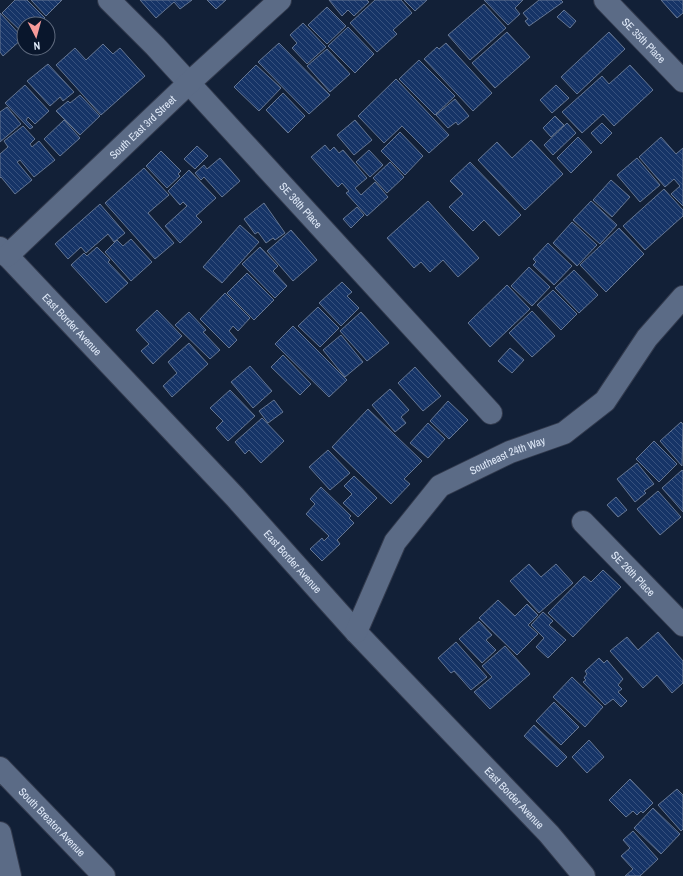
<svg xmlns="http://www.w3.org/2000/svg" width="683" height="876" font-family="'Archivo Narrow',sans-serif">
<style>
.building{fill:url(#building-back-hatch);stroke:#667793}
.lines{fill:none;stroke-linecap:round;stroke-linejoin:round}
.minor-casing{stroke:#323a4d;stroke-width:24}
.minor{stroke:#5b6b86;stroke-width:22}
.labels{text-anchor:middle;stroke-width:3;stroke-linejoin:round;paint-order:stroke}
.street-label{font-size:11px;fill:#dfe9f8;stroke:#09162c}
</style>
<defs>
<pattern id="building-back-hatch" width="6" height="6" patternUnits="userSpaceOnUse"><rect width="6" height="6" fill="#163467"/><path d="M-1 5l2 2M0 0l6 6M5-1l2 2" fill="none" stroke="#37517e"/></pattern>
</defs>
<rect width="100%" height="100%" fill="#122037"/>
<path class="building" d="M15 0H27L45 18 38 24H24V34L2 13Z
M31 0H62L46 16Z
M140 0H192L180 9 174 2 156 18Z
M207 0H226L216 9Z
M329 0H367L369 2 354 16 348 10 342 16Z
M375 0H401L412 13 393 30 397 34 377 52 350 23Z
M404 0H427L415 11Z
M484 0H523L515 8 520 14 508 25Z
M539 0H561L563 2 529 26 525 21 528 19 523 13Z
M661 0H683V13L677 18Z
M484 4 506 28 470 60 448 35Z
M327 7 346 26 327 44 308 25Z
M564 10 576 21 570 28 557 17Z
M0 13 23 38 3 56 0 52Z
M303 23 326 47 307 64 292 48 297 43 290 35Z
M348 27 374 54 355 73 328 46Z
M507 32 530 57 495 88 472 63Z
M609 32 625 49 577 94 561 77Z
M279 43 330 95 309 114 258 62Z
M446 43 492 93 473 111 424 59 437 47 439 49Z
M103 44 113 54 120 48 145 76 101 115 56 65 75 48 86 60Z
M327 49 350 74 330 92 307 66Z
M419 60 455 96 435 115 399 79Z
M48 64 74 92 63 101 60 97 50 106 27 81Z
M256 65 281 88 259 111 234 87Z
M630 65 653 90 614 126 603 114 582 133 562 112 602 76 609 84Z
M396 79 449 135 429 153 402 126 384 143 358 116Z
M25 85 49 111 35 124 28 117 26 120 33 127 30 129 5 103Z
M556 85 569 98 552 113 540 100Z
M283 93 305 116 288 133 266 110Z
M80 95 100 116 80 135 56 111 68 101 70 103Z
M455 99 469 116 458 125 456 122 448 128 436 115Z
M7 107 21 124 0 142V112Z
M555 116 564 125 551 137 543 128Z
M64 120 80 138 60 156 44 139Z
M355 120 372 140 354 155 337 135Z
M567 123 576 133 553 155 544 145Z
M602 123 612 133 601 144 591 133Z
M23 126 35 139 30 144 32 147 39 141 55 160 34 177 20 160 17 162 32 180 15 194 1 177 0 178V154L8 147 4 141Z
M400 132 423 156 405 175 381 151Z
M578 137 592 152 571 173 557 158Z
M661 137 676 154 683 148V206L671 194 680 186 674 179 665 187 639 157Z
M531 140 563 174 525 210 478 160 497 142 512 158Z
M325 145 330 151 334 147 339 153 343 150 367 178 355 188 361 195 375 182 388 197 367 216 346 193 349 191 342 183 338 187 311 157Z
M197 146 208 156 195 169 184 159Z
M369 150 383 165 370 177 356 162Z
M161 151 181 171 178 174 180 176 167 188 146 166Z
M220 158 240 181 222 197 204 177 201 180 195 173 204 165 207 169Z
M637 158 660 185 640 202 617 175Z
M390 162 404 177 387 193 373 178Z
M470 162 521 215 499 236 484 220 473 231 449 207 463 194 450 181Z
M144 168 169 195 148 213 174 243 155 259 105 203Z
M189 170 216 198 196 216 202 222 180 243 165 226 187 206 183 202 180 205 168 191Z
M611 180 630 197 612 217 593 200Z
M664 189 683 210V216L645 250 623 226Z
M428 201 479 258 458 277 443 260 430 272 421 262 414 268 387 238Z
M591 201 617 225 600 244 573 220Z
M264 203 285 233 275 240 273 238 266 243 258 232 255 234 244 219Z
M100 204 125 233 114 242 108 234 86 253 81 247 68 259 55 244Z
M357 207 364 215 351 228 343 219Z
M572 222 597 245 577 266 553 243Z
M240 225 259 242 222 283 203 267Z
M619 228 644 254 606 292 580 265Z
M291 230 317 260 293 281 267 251Z
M131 239 152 262 131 281 105 252 117 240 123 246Z
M548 243 572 266 554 285 533 265 536 262 533 259Z
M97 247 110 260 108 262 128 283 106 303 71 265 84 253 87 256Z
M260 247 278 266 273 271 287 286 275 298 242 264Z
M529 267 550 287 532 306 511 286Z
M574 270 598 295 579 313 555 288Z
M247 273 274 300 254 320 227 293Z
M342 282 352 292 347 296 359 308 341 326 319 303Z
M507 285 530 309 490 347 468 323Z
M553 290 577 314 561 330 537 305Z
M225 293 250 318 238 331 233 326 229 331 237 340 229 348 200 319Z
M318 307 339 328 320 347 298 326Z
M157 310 182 336 153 364 141 351 149 344 136 330Z
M532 311 555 336 532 357 509 333Z
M189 312 206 330 203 332 220 350 210 359 175 325Z
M361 312 389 343 367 361 340 331Z
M293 326 347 380 329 397 275 344Z
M341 335 363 362 345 377 323 350Z
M189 343 208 364 172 397 163 386 177 373 168 362Z
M510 348 524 360 512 373 498 361Z
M283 355 311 384 300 395 271 367Z
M250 366 272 391 253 408 231 382Z
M415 367 441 396 423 411 398 383Z
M390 389 409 410 401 417 406 423 395 432 372 405Z
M230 390 255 416 228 441 216 428 223 421 210 408Z
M274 400 283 412 268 423 259 411Z
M448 401 468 420 449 439 430 421Z
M368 409 422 461 404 479 410 484 391 504 332 447Z
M262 418 284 441 261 463 249 450 245 454 235 442Z
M681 422 683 424 682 466 660 441Z
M428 423 445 439 428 458 410 443Z
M654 441 677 464 659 482 636 459Z
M328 450 350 473 330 490 309 467Z
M637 463 654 484 644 491 646 493 635 502 617 479Z
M682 470 683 471V512L662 488Z
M354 476 377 498 358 517 343 503 352 494 344 486Z
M321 487 351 516 349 518 354 523 337 540 340 544 322 561 310 549 322 538 324 541 329 536 306 514 315 504 310 499Z
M658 491 681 517 660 535 637 509Z
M616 497 627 510 618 517 607 505Z
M529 564 541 577 556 564 573 583 539 613 510 581Z
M603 570 621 587 573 637 548 613 584 576 591 582Z
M498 600 515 616 527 604 538 615 528 625 538 634 517 655 479 618Z
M543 612 553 621 549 625 566 640 548 658 536 647 544 638 531 625Z
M479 621 492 635 486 640 496 650 482 663 459 639Z
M658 632 683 661V683L672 693 657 675 643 688 610 651 627 637 638 650Z
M456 642 487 677 471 690 454 671 451 673 438 658Z
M505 646 530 674 490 709 474 692 492 677 482 666Z
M599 658 604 663 607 660 623 679 618 685 622 689 618 692 627 701 621 707 613 699 605 705 583 682 586 680 584 678 587 674 585 671Z
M572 677 603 707 585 727 553 697Z
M554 702 579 727 561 745 536 721Z
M534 725 567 757 557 767 524 736Z
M589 740 604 757 587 773 572 757Z
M630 779 653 803 643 813 641 811 637 815 633 811 626 817 609 800Z
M677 789 683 795V829L681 831 658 805Z
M653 808 680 834 661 854 634 828Z
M633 831 658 859 640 876H625L633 869 621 856 630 848 623 840Z"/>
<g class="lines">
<defs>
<g id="minor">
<path id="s1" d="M109 0 155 46 491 413"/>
<path id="s2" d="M605 0 683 81"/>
<path id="s3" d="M0 248 235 497 356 632 549 834 584 876"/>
<path id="s4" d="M7 256 189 83 280 0"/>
<path id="s5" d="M583 522 683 625"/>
<path id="s6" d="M356 632 395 542 440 486 510 452 564 433 605 401 647 338 683 297"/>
<path id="s7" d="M0 768 104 876"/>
<path d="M0 833 10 876"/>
</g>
</defs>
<use href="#minor" class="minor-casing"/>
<use href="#minor" class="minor"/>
</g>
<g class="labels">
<g class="street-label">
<text dy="4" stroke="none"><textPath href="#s2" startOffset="56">SE 35th Place</textPath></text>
<text dy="4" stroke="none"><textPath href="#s4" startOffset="187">South East 3rd Street</textPath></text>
<text dy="4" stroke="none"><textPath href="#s1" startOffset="281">SE 36th Place</textPath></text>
<text dy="4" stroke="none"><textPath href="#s3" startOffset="105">East Border Avenue</textPath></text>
<text dy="4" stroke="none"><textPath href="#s6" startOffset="244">Southeast 24th Way</textPath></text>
<text dy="4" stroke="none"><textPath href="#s3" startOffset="429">East Border Avenue</textPath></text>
<text dy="4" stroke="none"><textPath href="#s5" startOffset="72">SE 26th Place</textPath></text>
<text dy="4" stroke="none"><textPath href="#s3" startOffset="753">East Border Avenue</textPath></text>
<text dy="4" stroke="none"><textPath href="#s7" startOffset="75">South Breaton Avenue</textPath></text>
</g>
</g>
<g transform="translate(36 36) rotate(174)"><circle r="19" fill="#09162c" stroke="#5f6a7e"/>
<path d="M0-3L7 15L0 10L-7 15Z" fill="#f59b9b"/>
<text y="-6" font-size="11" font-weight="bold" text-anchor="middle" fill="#dfe9f8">N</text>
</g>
</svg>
